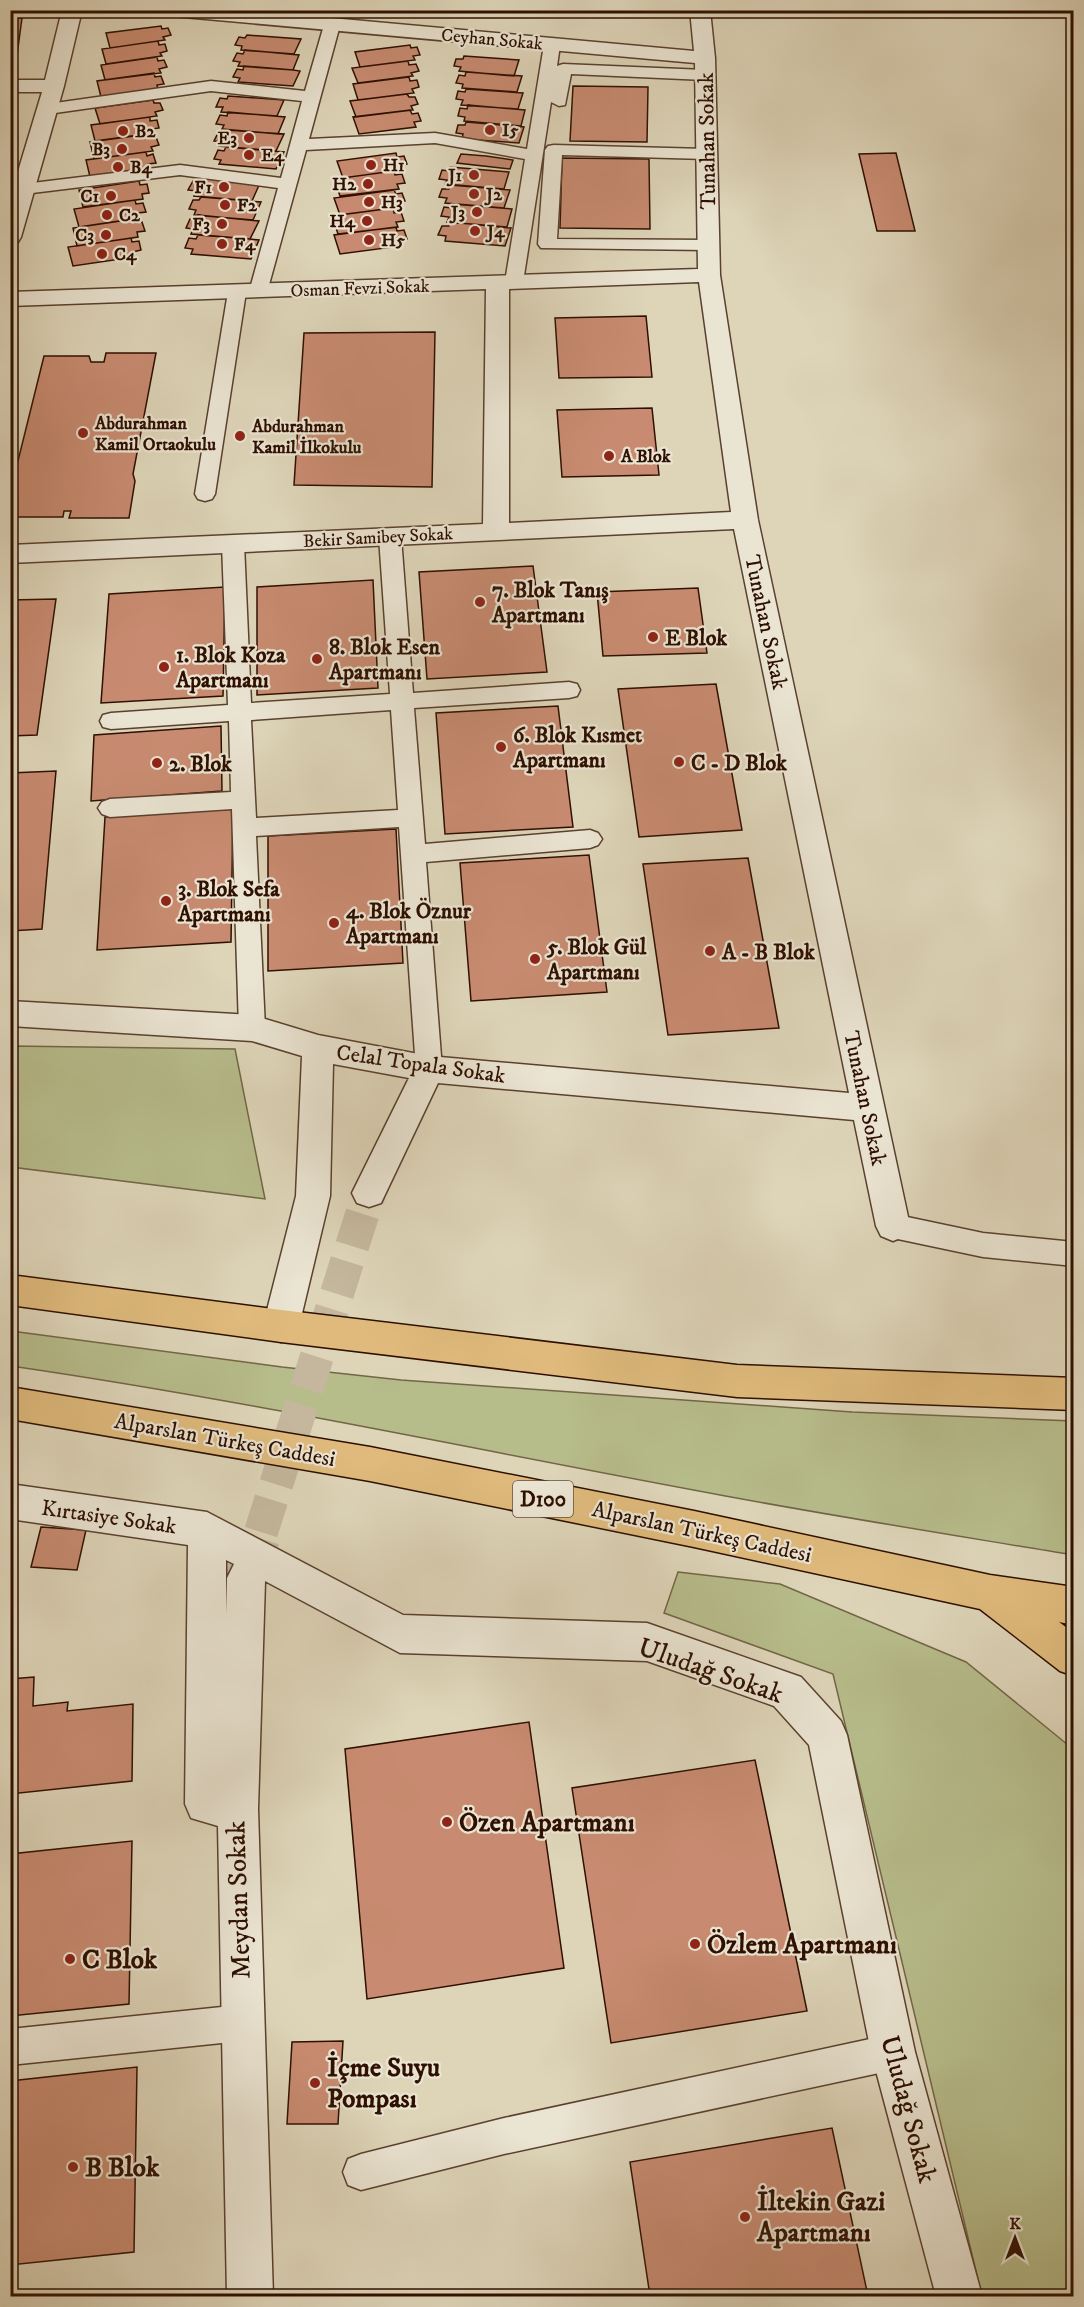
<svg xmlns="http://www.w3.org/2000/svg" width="1084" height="2307" font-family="'IM FELL DW Pica',serif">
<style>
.green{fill:#b7bc8b;stroke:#726646;stroke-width:1.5}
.building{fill:#c88b71;stroke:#2e0f00;stroke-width:1.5}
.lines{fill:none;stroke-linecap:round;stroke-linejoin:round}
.minor-tunnel-far1{stroke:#c4b79d;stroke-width:34;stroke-dasharray:34 16;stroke-linecap:butt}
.minor-tunnel{stroke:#c4b79d;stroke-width:42;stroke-dasharray:42 21;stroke-linecap:butt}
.service-casing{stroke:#5a402e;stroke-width:3}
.minor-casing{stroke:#5a402e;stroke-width:3}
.trunk-casing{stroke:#2e0f00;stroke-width:3}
.service{fill:#eae4d2;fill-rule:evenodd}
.minor{fill:#eae4d2;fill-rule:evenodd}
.trunk{fill:#dfba7c;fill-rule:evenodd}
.poi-dot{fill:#8f2418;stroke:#eae4d2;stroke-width:2}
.labels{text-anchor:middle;stroke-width:4.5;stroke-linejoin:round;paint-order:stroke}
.far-street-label{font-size:18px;fill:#2e0f00;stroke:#eae4d2}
.far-poi-label{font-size:18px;font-weight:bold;fill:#2e0f00;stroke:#eae4d2;text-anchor:start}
.shield{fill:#eae4d2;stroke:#664f3f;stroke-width:1.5}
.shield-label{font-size:21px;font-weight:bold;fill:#2e0f00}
.street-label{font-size:22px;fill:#2e0f00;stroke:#eae4d2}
.poi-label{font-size:22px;font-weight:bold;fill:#2e0f00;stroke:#eae4d2;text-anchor:start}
.near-street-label{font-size:27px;fill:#2e0f00;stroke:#eae4d2}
.near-poi-label{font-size:27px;font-weight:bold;fill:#2e0f00;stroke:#eae4d2;text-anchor:start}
</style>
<rect width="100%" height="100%" fill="#ded5b9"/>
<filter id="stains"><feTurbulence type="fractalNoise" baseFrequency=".00333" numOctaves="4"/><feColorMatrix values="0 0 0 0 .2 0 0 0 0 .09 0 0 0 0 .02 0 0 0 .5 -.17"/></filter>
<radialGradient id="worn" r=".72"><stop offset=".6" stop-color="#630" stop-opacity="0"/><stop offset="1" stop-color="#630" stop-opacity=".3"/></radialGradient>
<path class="green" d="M11 1046 235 1049 265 1199 11 1167Z
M11 1331 282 1367 401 1380 852 1412 1073 1421V1555C959 1536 845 1518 731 1497 491 1453 252 1401 11 1366Z
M678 1572 780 1584 966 1662 1073 1749V2296H982L833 1674 664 1613Z"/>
<path class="building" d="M10 18H22L17 55H10Z
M161 26 162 29 168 28 171 35 163 37 165 40 110 48 106 33Z
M247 35 301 39 294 54 241 50 242 46 235 45 239 37 245 38Z
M158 41 159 45 165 44 167 51 160 53 162 56 106 64 102 49Z
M410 45 411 48 417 47 420 55 413 56 415 60 360 67 355 52Z
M245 50 299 55 293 70 238 66 240 62 233 61 237 53 243 54Z
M464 56 519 60 514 76 459 71 461 67 454 66 456 59H463Z
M157 57 158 61 164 60 167 67 159 69 161 73 105 80 101 65Z
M408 61 409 65 416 64 419 71 411 73 413 76 358 83 352 68Z
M244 66 293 70 300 71 293 86 238 82 240 78 233 77 237 69 243 70Z
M466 72 522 76 517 92 462 88 463 84 456 83 459 75 465 76Z
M154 73 155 77 161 76 164 84 157 85 158 89 101 97 97 81Z
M409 77 410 81 417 80 419 87 412 89 414 93 358 100 353 84Z
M573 86 648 87 647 142 570 141Z
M466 89 523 93 518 109 461 105 463 100 456 99 458 91 465 92Z
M407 94 409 97H415L418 104 411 106 413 110 356 117 350 101Z
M228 96 284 100 277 116 221 112 223 107H216L220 98 227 99Z
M153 100 154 103H160L163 110 155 112 157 116 100 124 95 108Z
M468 105 525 110 521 126 464 121 465 117 458 116 460 108 467 109Z
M410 110 412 114 418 113 421 121 414 122 416 127 359 134 353 117Z
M228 112 285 117 278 134 222 129 224 125 216 124 220 115 227 116Z
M150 117V121L157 120 159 128 152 129 153 133 95 141 91 125Z
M466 122 524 127 519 143 462 139 463 134 456 133 458 125H465Z
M226 130 284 134 276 151 219 146 221 142 214 141 218 133H225Z
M149 134 150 138 156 137 159 145 151 147 153 151 94 159 90 142Z
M226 147 284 152 276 169 219 164 221 160 214 159 218 150 224 151Z
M146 152 147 156 153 154 156 163 148 164 149 169 90 177 86 160Z
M396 153 397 157 404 156 407 164 399 166 401 170 343 178 337 161Z
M896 153 915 231H877L859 154Z
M461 154 486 156 513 160 510 169 457 163Z
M562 158 649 159 650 229 560 228Z
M450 167 509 172 504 189 445 184 447 180 439 179 442 170 449 171Z
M394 171 395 175 402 174 405 183 397 184 399 189 340 196 334 179Z
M201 178 260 183 252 201 194 196 196 191 188 190 193 181 199 182Z
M139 181 140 185 147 184 149 193 142 194 143 199 83 207 79 190Z
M450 185 510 190 504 208 445 203 447 198 439 197 442 189H449Z
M394 190 396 194 402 193 405 201 398 203 400 207 340 215 334 198Z
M201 197 261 202 253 220 194 215 196 210 189 209 193 200H199Z
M135 200 136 204 143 203 146 212 138 213 139 218 79 227 74 209Z
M452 204 512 209 507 227 447 222 449 217 441 216 444 207 451 208Z
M393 208 394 213 401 212 404 221 396 222 398 227 338 234 332 216Z
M198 215 259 221 250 239 191 234 193 229 186 228 190 219 197 220Z
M134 219 135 223 142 222 145 231 137 232 138 237 77 246 73 228Z
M450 222 511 228 505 246 445 241 446 236 438 235 442 226H449Z
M396 227 397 231 404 230 407 239 399 241 401 246 340 254 334 235Z
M198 235 250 239 259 240 251 259 191 254 193 249 185 248 189 238 196 239Z
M131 238 132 242 139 241 141 250 133 252 135 257 73 266 68 247Z
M646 316 652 377 559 378 555 318Z
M435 332 432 487 294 485 304 333Z
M106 353H156L133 474 135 481 129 518H69L71 511H64L63 517H10V493L44 356H89L91 362H104Z
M652 408 659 475 562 477 557 410Z
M533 566 547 672 427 679 419 572Z
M373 580 378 688 257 695V587Z
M225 587 223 696 101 703 109 594Z
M698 588 707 653 603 656 597 592Z
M56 599 37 735 10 736V600Z
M716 684 742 830 639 837 618 689Z
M558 706 573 827 445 834 436 713Z
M221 726 222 791 91 801 94 735Z
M56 771 42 929 10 931V773Z
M233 809 231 942 97 950 105 817Z
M396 829 403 963 268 971V836Z
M589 855 607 992 471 1001 460 863Z
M748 858 779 1028 668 1035 643 864Z
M41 1527 86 1530 77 1570 31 1567Z
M34 1677 33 1706 68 1702 67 1711 133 1704 132 1781 10 1794V1679Z
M529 1722 564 1968 367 1999 345 1749Z
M755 1760 807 2011 611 2043 572 1788Z
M132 1841 129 2004 10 2016V1854Z
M343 2041 338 2124H287L292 2042Z
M137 2067 134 2252 10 2265V2081Z
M832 2128 868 2296H650L630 2162Z"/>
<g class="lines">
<path class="minor-tunnel-far1" d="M261 1532 369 1193"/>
<path class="minor-tunnel" d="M246 1578 261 1531"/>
<defs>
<path id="service" d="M332 20 340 25 309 139 435 133 527 149 544 45 552 40 560 45 557 66 563 64 705 70 713 75 705 80 571 74 565 105 559 106 551 102 523 282 521 286H507L505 282 525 159 435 143 306 150 267 292 265 296H251L249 292 278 188 180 175 24 194 18 193 15 189 18 185 24 184 180 165 281 178 302 101 211 91 48 114 42 113 39 109 42 105 48 104 211 81 305 91 324 25Z
M554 145 706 149 712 150 715 154 712 158 706 159 562 155 557 239 708 240 714 241 717 245 714 249 708 250 541 248 538 244 545 150 548 146Z
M237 286 244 288 246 292 215 494 212 499 205 501 198 499 195 494 228 292 230 288Z
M390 530 397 532 401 537 413 693 569 682 577 684 580 690 577 696 569 698 414 708 425 844 590 830 598 833 602 839 598 845 590 848 426 862 442 1069 438 1077 429 1080 420 1077 416 1069 399 827 256 836 265 1028 261 1035 252 1038 243 1035 239 1028 232 809 110 817 102 814 98 808 102 802 110 799 231 792 229 721 111 729 103 727 100 721 103 715 111 713 228 705 222 544 226 539 233 537 240 539 244 544 251 703 390 694 379 537 383 532ZM391 710 398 810 256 818 251 720Z
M893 1214 983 1233 1074 1242V1266L983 1257 893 1238 883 1234 879 1226 883 1218Z
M241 2005 253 2011 259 2023 253 2035 241 2041 10 2065V2029Z
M893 2034 906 2039 911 2052 906 2065 893 2070 504 2154 361 2190 348 2185 343 2172 348 2159 361 2154 504 2118Z"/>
<path id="minor" d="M62 10H82L64 86 21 237 18 242 10 244V198L42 92H10V80H45Z
M163 10H243L694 51 690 10H710L715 58 720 275 758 520 910 1226 905 1236 893 1241 881 1236 876 1226 854 1120 438 1083 381 1203 369 1207 357 1203 352 1193 409 1078 333 1064 330 1196 299 1326 293 1337 281 1342 269 1337 263 1326 296 1196 302 1056 252 1041 10 1026V1001L252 1015 318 1035 429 1056 849 1093 734 529 10 563V545L483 524 486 289 10 306V292L698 269 695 63 172 16 165 14ZM699 282 731 512 509 523V289Z
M10 1484 207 1512 403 1615 647 1623 801 1677 841 1721 847 1735 915 2052 982 2296H936L871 2052 809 1745 774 1706 647 1661 400 1653 265 1581 258 1809 273 2296H227L218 1826 191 1818 185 1804 188 1545 10 1519ZM226 1560 234 1564 227 1578 226 1614Z"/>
<path id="trunk" d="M10 1275 281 1310 737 1365 1074 1378V1410L737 1397 281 1342 10 1305Z
M10 1387 370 1447 694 1511 990 1575 1074 1587V1625L1059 1622 1074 1633V1676L1060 1671 980 1609 694 1547 370 1481 10 1419Z"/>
</defs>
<use href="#service" class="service-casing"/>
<use href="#minor" class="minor-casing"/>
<use href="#trunk" class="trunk-casing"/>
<use href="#service" class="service"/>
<use href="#minor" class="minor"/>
<use href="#trunk" class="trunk"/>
</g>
<g class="poi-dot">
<circle cx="490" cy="130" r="6"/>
<circle cx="123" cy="131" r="6"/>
<circle cx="249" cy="138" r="6"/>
<circle cx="122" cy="149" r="6"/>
<circle cx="249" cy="155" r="6"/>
<circle cx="371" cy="165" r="6"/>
<circle cx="118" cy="167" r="6"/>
<circle cx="474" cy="175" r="6"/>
<circle cx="368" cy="184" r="6"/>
<circle cx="224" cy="187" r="6"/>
<circle cx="474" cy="194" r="6"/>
<circle cx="111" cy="196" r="6"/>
<circle cx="369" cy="202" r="6"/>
<circle cx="225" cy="205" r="6"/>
<circle cx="477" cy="212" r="6"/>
<circle cx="107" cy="215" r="6"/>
<circle cx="367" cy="221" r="6"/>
<circle cx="222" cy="224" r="6"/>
<circle cx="475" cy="231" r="6"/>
<circle cx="106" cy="235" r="6"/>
<circle cx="369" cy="240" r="6"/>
<circle cx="222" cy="244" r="6"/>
<circle cx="102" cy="254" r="6"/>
<circle cx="83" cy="433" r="6"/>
<circle cx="240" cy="436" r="6"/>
<circle cx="609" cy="456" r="6"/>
<circle cx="480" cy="602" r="6"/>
<circle cx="653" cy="637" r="6"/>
<circle cx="317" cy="659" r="6"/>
<circle cx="164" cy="667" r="6"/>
<circle cx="501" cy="747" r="6"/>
<circle cx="679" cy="762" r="6"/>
<circle cx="157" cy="763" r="6"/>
<circle cx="166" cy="901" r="6"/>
<circle cx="334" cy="923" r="6"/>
<circle cx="710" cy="951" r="6"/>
<circle cx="535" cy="959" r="6"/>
<circle cx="447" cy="1822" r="6"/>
<circle cx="695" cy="1944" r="6"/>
<circle cx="70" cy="1959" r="6"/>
<circle cx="315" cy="2083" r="6"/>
<circle cx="73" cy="2167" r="6"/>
<circle cx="745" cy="2217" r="6"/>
</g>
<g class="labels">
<g class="far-street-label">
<text transform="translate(492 39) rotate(5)" y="6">Ceyhan Sokak</text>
<text transform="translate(360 288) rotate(-2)" y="6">Osman Fevzi Sokak</text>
<text transform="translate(378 537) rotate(-3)" y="6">Bekir Samibey Sokak</text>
</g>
<g class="far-poi-label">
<text x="502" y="136">I5</text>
<text x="135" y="137">B2</text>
<text x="237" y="144" text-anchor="end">E3</text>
<text x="110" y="155" text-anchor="end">B3</text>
<text x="261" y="161">E4</text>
<text x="383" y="171">H1</text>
<text x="130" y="173">B4</text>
<text x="462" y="181" text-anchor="end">J1</text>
<text x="356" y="190" text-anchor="end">H2</text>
<text x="212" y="193" text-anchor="end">F1</text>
<text x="486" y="200">J2</text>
<text x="99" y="202" text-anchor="end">C1</text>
<text x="381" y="208">H3</text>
<text x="237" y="211">F2</text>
<text x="465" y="218" text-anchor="end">J3</text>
<text x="119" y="221">C2</text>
<text x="355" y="227" text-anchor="end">H4</text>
<text x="210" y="230" text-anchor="end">F3</text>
<text x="487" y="237">J4</text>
<text x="94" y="241" text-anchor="end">C3</text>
<text x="381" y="246">H5</text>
<text x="234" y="250">F4</text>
<text x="114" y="260">C4</text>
<text x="95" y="429">Abdurahman<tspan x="95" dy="21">Kamil Ortaokulu</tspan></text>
<text x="252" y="432">Abdurahman<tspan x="252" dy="21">Kamil İlkokulu</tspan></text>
<text x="621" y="462">A Blok</text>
</g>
<rect class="shield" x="513" y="1481" width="60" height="36" rx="4.5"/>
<g class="shield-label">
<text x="543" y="1506">D100</text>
</g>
<g class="street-label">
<text transform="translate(706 141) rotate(-91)" y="8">Tunahan Sokak</text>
<text transform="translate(767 622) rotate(78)" y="8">Tunahan Sokak</text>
<text transform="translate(421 1063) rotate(8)" y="8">Celal Topala Sokak</text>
<text transform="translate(866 1098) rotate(78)" y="8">Tunahan Sokak</text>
<text transform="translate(225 1439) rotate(10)" y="8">Alparslan Türkeş Caddesi</text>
<text transform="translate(109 1516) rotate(8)" y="8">Kırtasiye Sokak</text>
<text transform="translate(702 1531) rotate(12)" y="8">Alparslan Türkeş Caddesi</text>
</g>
<g class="poi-label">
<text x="492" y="597">7. Blok Tanış<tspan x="492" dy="25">Apartmanı</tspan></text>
<text x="665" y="645">E Blok</text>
<text x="329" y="654">8. Blok Esen<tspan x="329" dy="25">Apartmanı</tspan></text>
<text x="176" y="662">1. Blok Koza<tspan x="176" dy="25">Apartmanı</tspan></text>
<text x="513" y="742">6. Blok Kısmet<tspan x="513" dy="25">Apartmanı</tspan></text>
<text x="691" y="770">C - D Blok</text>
<text x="169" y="771">2. Blok</text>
<text x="178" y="896">3. Blok Sefa<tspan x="178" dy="25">Apartmanı</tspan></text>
<text x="346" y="918">4. Blok Öznur<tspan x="346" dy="25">Apartmanı</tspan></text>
<text x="547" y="954">5. Blok Gül<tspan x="547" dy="25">Apartmanı</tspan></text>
<text x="722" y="959">A - B Blok</text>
</g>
<g class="near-street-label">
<text transform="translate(711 1670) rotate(19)" y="9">Uludağ Sokak</text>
<text transform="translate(238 1900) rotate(-92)" y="9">Meydan Sokak</text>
<text transform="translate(909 2109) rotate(75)" y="9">Uludağ Sokak</text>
</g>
<g class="near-poi-label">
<text x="459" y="1831">Özen Apartmanı</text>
<text x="707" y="1953">Özlem Apartmanı</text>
<text x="82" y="1968">C Blok</text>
<text x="327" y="2076">İçme Suyu<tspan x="327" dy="31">Pompası</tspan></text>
<text x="85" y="2176">B Blok</text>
<text x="757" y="2210">İltekin Gazi<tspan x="757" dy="31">Apartmanı</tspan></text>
</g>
</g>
<rect width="1084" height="2307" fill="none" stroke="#ded5b9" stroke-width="36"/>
<rect x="12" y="12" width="1060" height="2283" fill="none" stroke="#2e0f00" stroke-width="3"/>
<rect x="18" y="18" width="1048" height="2271" fill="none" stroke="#2e0f00" stroke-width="1.5"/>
<g transform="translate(1015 2238)" stroke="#eae4d2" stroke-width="4.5" paint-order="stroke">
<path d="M0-4.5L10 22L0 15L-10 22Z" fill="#2e0f00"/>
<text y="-9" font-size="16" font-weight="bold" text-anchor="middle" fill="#2e0f00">K</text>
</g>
<rect width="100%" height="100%" filter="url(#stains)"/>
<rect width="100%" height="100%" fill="url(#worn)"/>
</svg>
